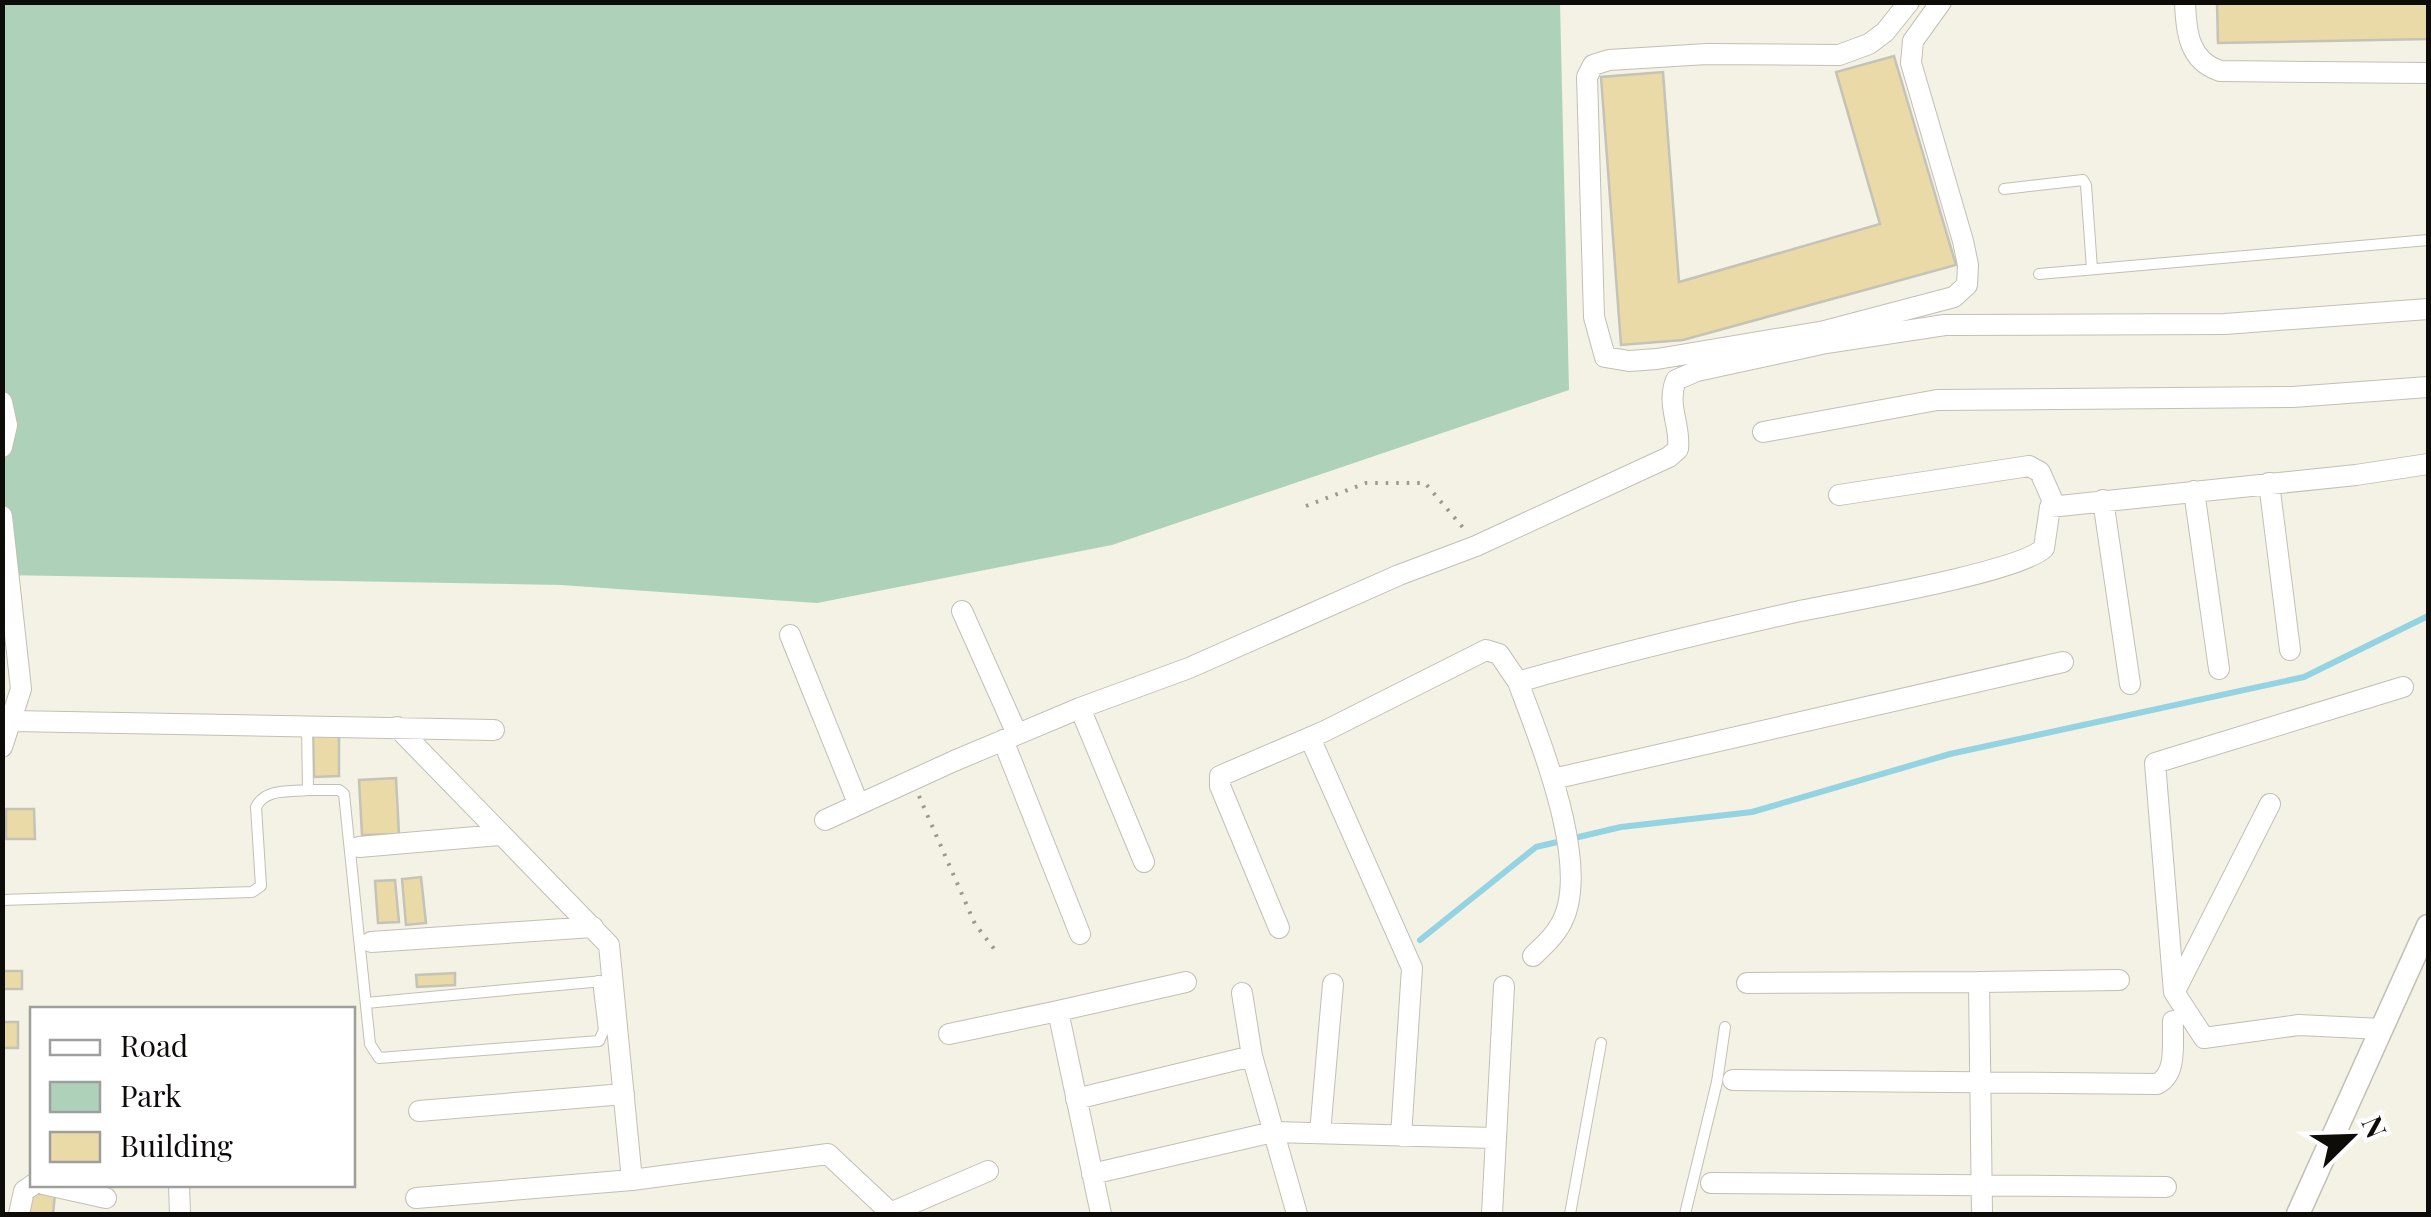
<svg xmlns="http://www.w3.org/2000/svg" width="2431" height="1217" font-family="'Playfair Display',serif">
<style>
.green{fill:#aed1ba}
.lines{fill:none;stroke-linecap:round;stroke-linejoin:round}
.stream{stroke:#93d3e2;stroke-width:6}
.building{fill:#e9daa7;stroke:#c5c2b7;stroke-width:2.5}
.service-casing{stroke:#c2bfb4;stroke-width:12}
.minor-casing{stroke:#c2bfb4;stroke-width:22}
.tertiary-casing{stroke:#c2bfb4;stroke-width:25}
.path{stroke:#9a988f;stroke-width:4;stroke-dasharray:2.5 8;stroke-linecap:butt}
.service{stroke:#fff;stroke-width:10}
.minor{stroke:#fff;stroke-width:20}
.tertiary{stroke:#fff;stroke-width:22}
</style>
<rect width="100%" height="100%" fill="#f4f1e5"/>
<path class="green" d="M3 3H1560L1569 390 1112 545 817 603 561 585 3 575Z"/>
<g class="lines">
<path class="stream" d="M1420 940 1536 847 1621 827 1752 812 1950 754 2304 677 2428 616"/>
</g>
<path class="building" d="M2217 2H2428V39L2218 43Z
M1894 56 1956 265 1683 340 1621 345 1601 77 1663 72 1679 282 1880 224 1836 72Z
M313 733H339V776L314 777Z
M396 778 399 834 362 835 359 780Z
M6 809H34L35 839H6Z
M421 877 426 923 406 925 402 879Z
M395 880 399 922 378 923 375 881Z
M2 971H22V989H2Z
M455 973V985L417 987 416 975Z
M2 1022H18V1048H2Z
M29 1191 55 1194 53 1214H27Z"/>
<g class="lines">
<defs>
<path id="service" d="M2004 189 2083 180 2086 185 2092 269
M2039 274 2428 240
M308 790H339L344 794 370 1044 379 1058 599 1041 604 1030 598 981
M2 900 252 892 261 886 256 807C265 788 290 792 308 790L307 726
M366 1003 603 981
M1570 1214 1601 1043
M1685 1214 1717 1082 1725 1027"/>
<path id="minor" d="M1909 2 1885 32 1869 44 1839 55 1707 54 1609 60 1593 65 1587 77 1594 317 1605 357 1629 361 1657 359 1825 331 1954 297 1967 285 1968 265 1963 241 1911 63 1913 41 1941 2
M2185 2C2186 32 2189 61 2220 71L2428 73
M2 402 7 425 2 447
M1763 432 1937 400 2293 397 2428 387
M2269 483 2290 650
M2194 491 2219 669
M1839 495 2029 466 2040 472 2055 506
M2103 500 2130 684
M2 516 21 689 2 747
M962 611 1017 734
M790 635 858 803
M1518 682C1539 739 1595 872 1559 927 1553 938 1542 947 1533 956
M1080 708 1144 862
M13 721 494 730
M397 727 609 945 632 1180
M1310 738 1412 968 1401 1136
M1003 740 1080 934
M1553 779 2063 662
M825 820 954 761 1080 708 1189 668 1399 575 1476 546 1669 457 1678 449C1681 425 1666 405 1676 380L1697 371 1826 343 1945 325 2225 324 2428 309
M359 847 499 835
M1279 928 1220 786V776L1325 731 1486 650 1499 654 1518 682C1611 655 1706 632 1800 611 1843 602 2021 572 2044 548L2050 507 2356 475 2428 464
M371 942 593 927
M1979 982 2119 980
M1747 983 1979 982 1982 1214
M2175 991 2270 804
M1242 993 1252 1056 1297 1214
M1058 1011 1186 982
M2382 1029 2299 1025 2204 1038 2174 992 2155 763 2403 687
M949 1034 1058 1011 1101 1214
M1733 1080 2157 1084C2178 1074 2172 1042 2173 1021
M1076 1099 1252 1056
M419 1111 624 1094
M1320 1133 1333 984
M1092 1174 1273 1132 1493 1138
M1711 1183 2166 1187
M43 1184 106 1198
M179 1184 180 1214
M416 1198 632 1180 828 1154 892 1214
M890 1213 988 1171
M19 1214 24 1191 34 1184
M1492 1214 1504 986"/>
<path id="tertiary" d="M2298 1214 2428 926"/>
</defs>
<use href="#service" class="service-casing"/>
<use href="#minor" class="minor-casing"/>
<use href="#tertiary" class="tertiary-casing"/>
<path class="path" d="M1306 506 1366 483H1425L1465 530
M919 796 975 924 995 950"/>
<use href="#service" class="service"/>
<use href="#minor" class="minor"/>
<use href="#tertiary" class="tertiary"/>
</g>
<rect width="2431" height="1217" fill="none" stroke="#0d0c09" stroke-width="10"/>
<rect x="30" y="1007" width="325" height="180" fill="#ffffff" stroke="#9e9e9d" stroke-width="2.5"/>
<rect x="50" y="1040" width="50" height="15" fill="#ffffff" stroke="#9e9e9d" stroke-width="2.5"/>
<text x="120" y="1057" font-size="30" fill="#0d0c09">Road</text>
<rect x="50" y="1082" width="50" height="30" fill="#aed1ba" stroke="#9e9e9d" stroke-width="2.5"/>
<text x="120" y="1107" font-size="30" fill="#0d0c09">Park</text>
<rect x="50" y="1132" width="50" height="30" fill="#e9daa7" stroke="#9e9e9d" stroke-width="2.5"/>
<text x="120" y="1157" font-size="30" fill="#0d0c09">Building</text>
<g transform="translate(2351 1137) rotate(67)" stroke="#ffffff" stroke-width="8" paint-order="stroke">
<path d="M0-8L18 38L0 25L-18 38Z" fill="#0d0c09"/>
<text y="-15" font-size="28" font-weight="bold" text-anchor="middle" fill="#0d0c09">N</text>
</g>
</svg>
